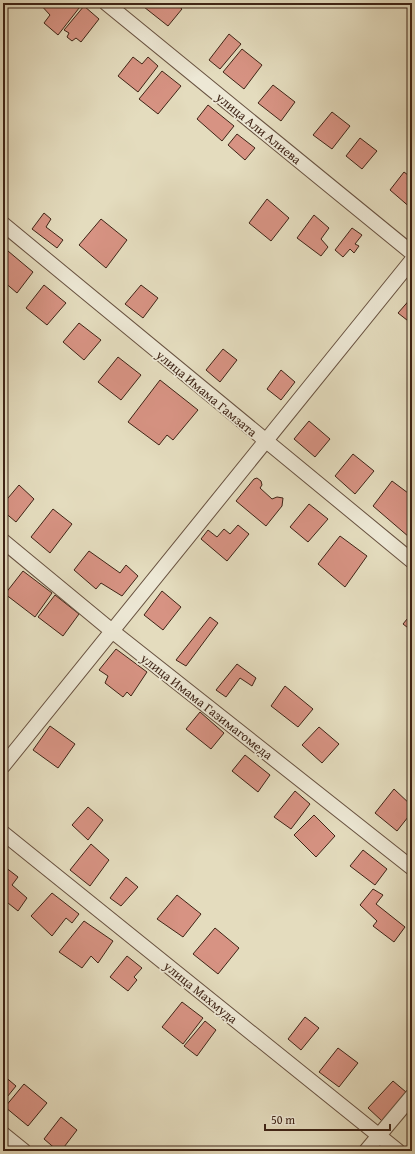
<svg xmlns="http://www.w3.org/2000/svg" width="415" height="1154" font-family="'Gentium Book Plus',serif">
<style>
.building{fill:#d79383;stroke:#3f2416}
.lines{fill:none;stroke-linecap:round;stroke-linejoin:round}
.street-casing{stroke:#685240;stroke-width:16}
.street{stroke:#ede8d5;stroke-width:14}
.labels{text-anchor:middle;stroke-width:3.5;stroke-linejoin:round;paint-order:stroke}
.street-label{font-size:13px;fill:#3f2416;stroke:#ede8d5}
</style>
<rect width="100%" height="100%" fill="#e4dcbe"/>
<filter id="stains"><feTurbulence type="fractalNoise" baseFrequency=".005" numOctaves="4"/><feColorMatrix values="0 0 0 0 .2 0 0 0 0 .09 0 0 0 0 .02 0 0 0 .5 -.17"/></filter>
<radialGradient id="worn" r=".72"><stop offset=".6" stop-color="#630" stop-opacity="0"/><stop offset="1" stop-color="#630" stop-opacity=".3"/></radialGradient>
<path class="building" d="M39 3H83L58 35 44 23 50 15Z
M148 3H175L182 9 168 26 144 7Z
M84 6 99 19 81 42 76 38 72 41 67 37 69 33 64 30Z
M229 34 241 44 220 69 209 60Z
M242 49 262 65 244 89 223 72Z
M133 57 142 64 148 57 158 66 138 92 118 76Z
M162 71 181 86 158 114 139 99Z
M273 85 295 102 281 121 258 103Z
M208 105 234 126 222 141 197 119Z
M332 112 350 126 332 149 313 135Z
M237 134 255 148 245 160 228 145Z
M360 138 377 151 362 169 346 156Z
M404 172 412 178V209L390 190Z
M267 199 289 218 271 241 249 223Z
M44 213 51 219 46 227 63 240 57 248 32 229Z
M314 215 329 228 321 239 328 247 321 256 297 238Z
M101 219 127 240 106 268 79 245Z
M352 228 362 235 355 244 359 246 354 253 350 249 343 257 335 250Z
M8 251 33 272 17 293 3 281V258Z
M44 285 66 303 47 325 26 308Z
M141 285 158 298 143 318 125 304Z
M412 297V324L398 313Z
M79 323 101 340 84 360 63 342Z
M223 349 237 360 220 382 206 370Z
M118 357 141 375 121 400 98 382Z
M281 370 295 382 281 400 267 389Z
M160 380 198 410 173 440 167 435 159 445 128 422Z
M309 421 330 439 315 457 294 439Z
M353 454 374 471 355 494 335 476Z
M257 478 261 481 262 485 260 488 272 499 277 497 283 498 282 506 266 526 236 501 254 479Z
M392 481 412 496V532L409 537 373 506Z
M19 485 34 499 16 522 3 511V504Z
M309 504 328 519 308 542 290 527Z
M53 509 72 524 50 553 31 537Z
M238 525 249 534 227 561 201 539 208 530 217 537 224 529 230 534Z
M340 536 367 556 345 587 318 564Z
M89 551 120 573 126 565 138 576 122 596 101 583 96 589 74 570Z
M23 571 52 593 35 617 5 594Z
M162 591 181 607 163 630 144 615Z
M55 595 79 614 63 636 38 617Z
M412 613V631L403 624Z
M210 617 218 623 186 666 176 660Z
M116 649 147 672 131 696 127 692 123 697 105 683 108 676 99 670Z
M237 664 256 678 252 686 240 678 226 697 216 690Z
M285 686 313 709 298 727 271 706Z
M200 712 224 733 211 749 186 729Z
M50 726 75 744 58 768 33 750Z
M319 727 339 744 322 763 302 745Z
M245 755 270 775 258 792 232 771Z
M394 789 412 806V812L397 831 375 813Z
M295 791 310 804 291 829 274 817Z
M88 807 103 820 88 840 72 825Z
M314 815 335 836 316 857 294 835Z
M91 844 109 860 90 886 70 870Z
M363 850 387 869 375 885 350 866Z
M5 867 18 877 12 885 27 898 18 911 3 899V870Z
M126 877 138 887 121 906 110 898Z
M373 889 383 895 376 904 405 927 394 942 373 926 377 921 360 905Z
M52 893 79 914 72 923 66 918 52 936 31 916Z
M177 895 201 914 183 937 157 919Z
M84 921 113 941 98 963 91 956 82 968 59 952Z
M215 928 239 948 218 974 193 954Z
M127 956 142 968 134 977 137 980 128 991 110 977Z
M182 1002 203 1018 183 1044 162 1027Z
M305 1017 319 1028 301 1050 288 1039Z
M205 1021 216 1030 197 1056 184 1046Z
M338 1048 358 1063 339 1087 319 1072Z
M3 1075 16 1086 3 1102Z
M393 1081 406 1092 382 1121 368 1108Z
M24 1084 47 1103 28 1126 5 1107Z
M61 1117 77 1130 61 1151H58L44 1139Z"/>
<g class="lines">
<defs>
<path id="street" d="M106 3 412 253
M3 224 412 561
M3 541 112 631 412 868
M3 766 412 260
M3 833 398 1151
M3 1134 24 1151
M366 1151 412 1096"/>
</defs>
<use href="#street" class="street-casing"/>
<use href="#street" class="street"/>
</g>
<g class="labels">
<g class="street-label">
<text transform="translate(259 128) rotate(39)" y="5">улица Али Алиева</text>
<text transform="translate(207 393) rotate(40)" y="5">улица Имама Гамзата</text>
<text transform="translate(207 706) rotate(38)" y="5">улица Имама Газимагомеда</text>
<text transform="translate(201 992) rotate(39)" y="5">улица Махмуда</text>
</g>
</g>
<rect width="415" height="1154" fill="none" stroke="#e4dcbe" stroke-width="16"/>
<rect x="4" y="4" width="407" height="1146" fill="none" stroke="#3f2416" stroke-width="2"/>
<rect x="8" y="8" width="399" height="1138" fill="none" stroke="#3f2416"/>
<path d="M265 1124v6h125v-6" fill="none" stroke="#3f2416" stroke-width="2"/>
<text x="271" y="1124" font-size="12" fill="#3f2416" stroke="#ede8d5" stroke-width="3" paint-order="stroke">50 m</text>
<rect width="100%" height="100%" filter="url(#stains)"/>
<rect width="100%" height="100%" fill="url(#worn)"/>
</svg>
